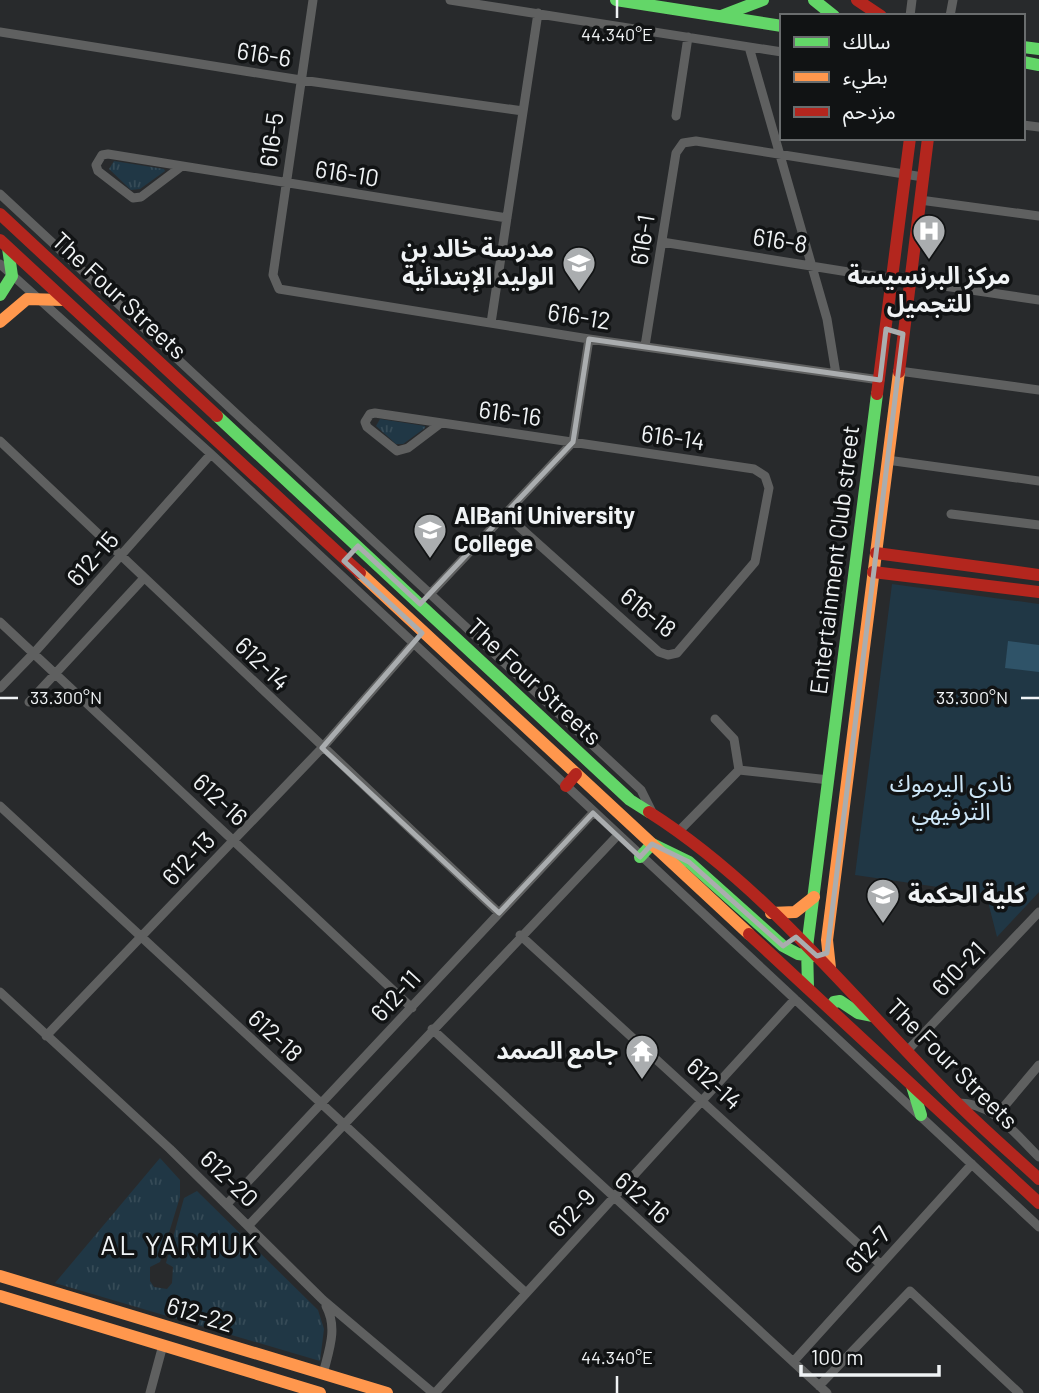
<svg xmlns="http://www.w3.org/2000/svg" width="1039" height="1393" font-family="Barlow,'Noto Sans Arabic',sans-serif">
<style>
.grass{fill:url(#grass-tufts)}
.park{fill:#203745}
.water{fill:#2f5368}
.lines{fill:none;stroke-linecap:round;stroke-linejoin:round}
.street{stroke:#5f6060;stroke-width:9}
.fast{stroke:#63d668;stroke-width:12}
.slow{stroke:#ff974d;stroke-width:12}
.jam{stroke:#b3261e;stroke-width:12}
.marked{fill:none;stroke:#aaadaf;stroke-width:5;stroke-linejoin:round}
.ticks{fill:none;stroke:#f0f3f5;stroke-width:2.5}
.labels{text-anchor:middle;stroke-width:7;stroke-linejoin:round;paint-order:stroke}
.street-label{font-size:24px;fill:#f0f3f5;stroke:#111314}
.poi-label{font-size:24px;font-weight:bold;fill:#f0f3f5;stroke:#111314;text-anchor:end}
.park-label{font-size:24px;fill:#cde6f7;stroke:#111314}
.quarter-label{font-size:28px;letter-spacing:2px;fill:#f0f3f5;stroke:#111314}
.ticks-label{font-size:18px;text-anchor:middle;fill:#f0f3f5;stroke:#111314;stroke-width:7;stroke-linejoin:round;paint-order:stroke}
</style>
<defs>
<pattern id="grass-tufts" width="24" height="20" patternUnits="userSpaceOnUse" patternTransform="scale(1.75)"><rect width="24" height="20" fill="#203745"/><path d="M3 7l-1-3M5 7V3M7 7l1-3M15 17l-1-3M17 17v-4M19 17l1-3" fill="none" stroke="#364b57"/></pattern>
</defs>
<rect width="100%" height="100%" fill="#282a2c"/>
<path class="grass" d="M114 161 164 169 165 171 140 189 131 190 109 169Z
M380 419 425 426V428L403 444H396L376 426Z
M160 1158 180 1180V1197L160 1262 150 1267V1281L154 1287 167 1289 172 1283 173 1267 166 1263 184 1198 197 1191 318 1310 324 1329 320 1361 55 1283Z"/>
<path class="park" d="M892 584 1039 604V892L997 937 986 894 855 875Z"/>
<path class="water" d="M1008 641 1039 645V672L1005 668Z"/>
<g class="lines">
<path class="street" d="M313 0 273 275 279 289 589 339 880 380
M450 0 782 52
M910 16 912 0
M950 16 953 0
M0 32 301 80 523 111
M749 47 827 319 836 374
M676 116 688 37
M1023 125 1039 127
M182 166 141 197 133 198 98 171 96 165 102 155 108 154 507 218
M0 194 641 790 654 816
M920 200 1039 216
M662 242 892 279
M0 264 211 454 1039 1227
M910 281 1039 300
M491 323 538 13
M645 346 676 153 683 143 696 141 923 177
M899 371 1039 390
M441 423 408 448 397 451 367 427 365 422 370 414 375 413 754 469 765 476 769 488 755 562 677 653 668 655 659 652 505 514
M0 441 499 913
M887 460 1039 481
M951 514 1039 525
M430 594 573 442 589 339
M0 622 412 1008
M0 688 34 653 211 454
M29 702 144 578
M715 719 734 739 739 770
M0 806 525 1292
M679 831 739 770 829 780
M520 935 880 1264
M0 992 170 1149 323 1300 433 1393
M432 1029 827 1393
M46 1036 322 748 413 644
M906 1052 1039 912
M957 1103C993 1102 1014 1133 1039 1157
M996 1116 1039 1065
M227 1204 593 813
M249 1225 617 836
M793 1362 972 1164
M323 1374C329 1350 338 1328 326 1306
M819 1386 910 1291 1019 1393
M150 1393 163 1345
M435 1393 795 999"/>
<path class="fast" d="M616 0 782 26
M814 0 834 16
M721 16 763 0
M1023 47 1039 49
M1023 62 1039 65
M0 295 12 276 8 248
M217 416 630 800 649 812
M640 857 652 844 689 862 783 946 798 954 813 956
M808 988 807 947 877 394
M830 1008 834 1002 840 1001 858 1013 873 1016
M912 1086 921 1115"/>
<path class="slow" d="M0 322 27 299 63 300
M360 573 749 934
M771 913 795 912 814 897
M830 968 827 940 899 372
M0 1276 387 1393
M0 1296 320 1393"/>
<path class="jam" d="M857 0 881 16
M0 214 217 416
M0 240 360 573
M899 372 928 138
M877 394 910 138
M876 553 1039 575
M873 572 1039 592
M566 786 576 774
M649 812C766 886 859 1006 957 1103 983 1129 1012 1154 1039 1179
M749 934 1039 1203"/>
</g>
<path class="marked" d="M886 329 903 334 827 953 817 956 796 937 783 946 689 862 652 844 640 857 593 813 499 913 322 748 422 633 344 561 358 546 420 604 573 442 589 339 880 380Z"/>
<path class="ticks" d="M617 0V18M0 698H18M1021 698H1039M617 1376V1393"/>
<defs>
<symbol id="hospital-pin" viewBox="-11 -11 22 30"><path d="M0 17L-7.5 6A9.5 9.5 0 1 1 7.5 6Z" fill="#aaadaf" stroke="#111314"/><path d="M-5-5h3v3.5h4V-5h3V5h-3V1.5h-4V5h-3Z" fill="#fff"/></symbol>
<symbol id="school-pin" viewBox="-11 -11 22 30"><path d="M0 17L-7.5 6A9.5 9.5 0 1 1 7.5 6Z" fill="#aaadaf" stroke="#111314"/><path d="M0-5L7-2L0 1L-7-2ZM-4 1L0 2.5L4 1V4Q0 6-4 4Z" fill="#fff"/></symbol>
<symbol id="university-pin" viewBox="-11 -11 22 30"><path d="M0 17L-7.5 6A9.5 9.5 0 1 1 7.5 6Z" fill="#aaadaf" stroke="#111314"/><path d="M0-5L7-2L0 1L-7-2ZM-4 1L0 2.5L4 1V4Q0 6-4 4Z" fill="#fff"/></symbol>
<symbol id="temple-pin" viewBox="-11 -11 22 30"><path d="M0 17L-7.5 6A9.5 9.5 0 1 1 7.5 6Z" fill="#aaadaf" stroke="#111314"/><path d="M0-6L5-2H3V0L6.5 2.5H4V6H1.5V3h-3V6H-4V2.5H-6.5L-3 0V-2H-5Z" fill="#fff"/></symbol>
</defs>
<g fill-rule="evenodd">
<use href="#hospital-pin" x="910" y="212" width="38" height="52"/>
<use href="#school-pin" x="560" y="244" width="38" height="52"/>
<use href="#university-pin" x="411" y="511" width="38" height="52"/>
<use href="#university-pin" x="864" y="876" width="38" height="52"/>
<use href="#temple-pin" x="623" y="1032" width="38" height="52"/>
</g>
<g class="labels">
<g class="street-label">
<text transform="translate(264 55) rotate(9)" y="8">616-6</text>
<text transform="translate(272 140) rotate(-82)" y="8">616-5</text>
<text transform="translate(347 174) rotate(9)" y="8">616-10</text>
<text transform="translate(643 240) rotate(-81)" y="8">616-1</text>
<text transform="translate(780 241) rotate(9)" y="8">616-8</text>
<text transform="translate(119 296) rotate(43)" y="8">The Four Streets</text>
<text transform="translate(579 317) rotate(9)" y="8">616-12</text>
<text transform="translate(510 414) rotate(8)" y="8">616-16</text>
<text transform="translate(673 438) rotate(8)" y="8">616-14</text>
<text transform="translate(93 559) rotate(-48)" y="8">612-15</text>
<text transform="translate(835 560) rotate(-83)" y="8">Entertainment Club street</text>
<text transform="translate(648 613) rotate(39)" y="8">616-18</text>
<text transform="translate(262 664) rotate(44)" y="8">612-14</text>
<text transform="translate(534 682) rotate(43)" y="8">The Four Streets</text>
<text transform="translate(220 800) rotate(43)" y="8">612-16</text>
<text transform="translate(189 859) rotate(-46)" y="8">612-13</text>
<text transform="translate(959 969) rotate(-46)" y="8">610-21</text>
<text transform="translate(396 996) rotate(-47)" y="8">612-11</text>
<text transform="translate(275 1036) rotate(43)" y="8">612-18</text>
<text transform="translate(952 1064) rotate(45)" y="8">The Four Streets</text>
<text transform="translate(714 1084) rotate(42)" y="8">612-14</text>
<text transform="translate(229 1179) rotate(44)" y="8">612-20</text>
<text transform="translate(642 1198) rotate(42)" y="8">612-16</text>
<text transform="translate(572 1213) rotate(-47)" y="8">612-9</text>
<text transform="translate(868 1250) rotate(-48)" y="8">612-7</text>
<text transform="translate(200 1315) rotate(17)" y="8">612-22</text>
</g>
<g class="poi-label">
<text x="554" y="257">مدرسة خالد بن<tspan x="554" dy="28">الوليد الإبتدائية</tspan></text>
<text x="929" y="284" text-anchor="middle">مركز البرنسيسة<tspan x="929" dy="28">للتجميل</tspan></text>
<text x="454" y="524" text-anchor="start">AlBani University<tspan x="454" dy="28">College</tspan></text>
<text x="908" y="903" text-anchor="start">كلية الحكمة</text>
<text x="618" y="1059">جامع الصمد</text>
</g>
<g class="park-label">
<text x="951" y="792">نادي اليرموك<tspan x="951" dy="28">الترفيهي</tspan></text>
</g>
<g class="quarter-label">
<text x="180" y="1255">AL YARMUK</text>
</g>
</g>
<g class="ticks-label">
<text x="617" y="41">44.340°E</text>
<text x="66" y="704">33.300°N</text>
<text x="972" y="704">33.300°N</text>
<text x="617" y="1364">44.340°E</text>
</g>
<rect x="780" y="14" width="245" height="126" fill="#111314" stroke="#6a6d6e" stroke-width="2"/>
<rect x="794" y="37" width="35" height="10" fill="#63d668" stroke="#6a6d6e" stroke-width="2"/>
<text x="843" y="49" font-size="21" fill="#f0f3f5">سالك</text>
<rect x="794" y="72" width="35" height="10" fill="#ff974d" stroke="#6a6d6e" stroke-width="2"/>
<text x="843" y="84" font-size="21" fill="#f0f3f5">بطيء</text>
<rect x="794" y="107" width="35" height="10" fill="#b3261e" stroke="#6a6d6e" stroke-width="2"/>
<text x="843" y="119" font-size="21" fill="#f0f3f5">مزدحم</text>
<path d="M801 1365v10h138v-10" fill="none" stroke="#f0f3f5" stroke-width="3.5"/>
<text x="811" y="1365" font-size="21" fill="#f0f3f5" stroke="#111314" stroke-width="5" paint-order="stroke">100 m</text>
</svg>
